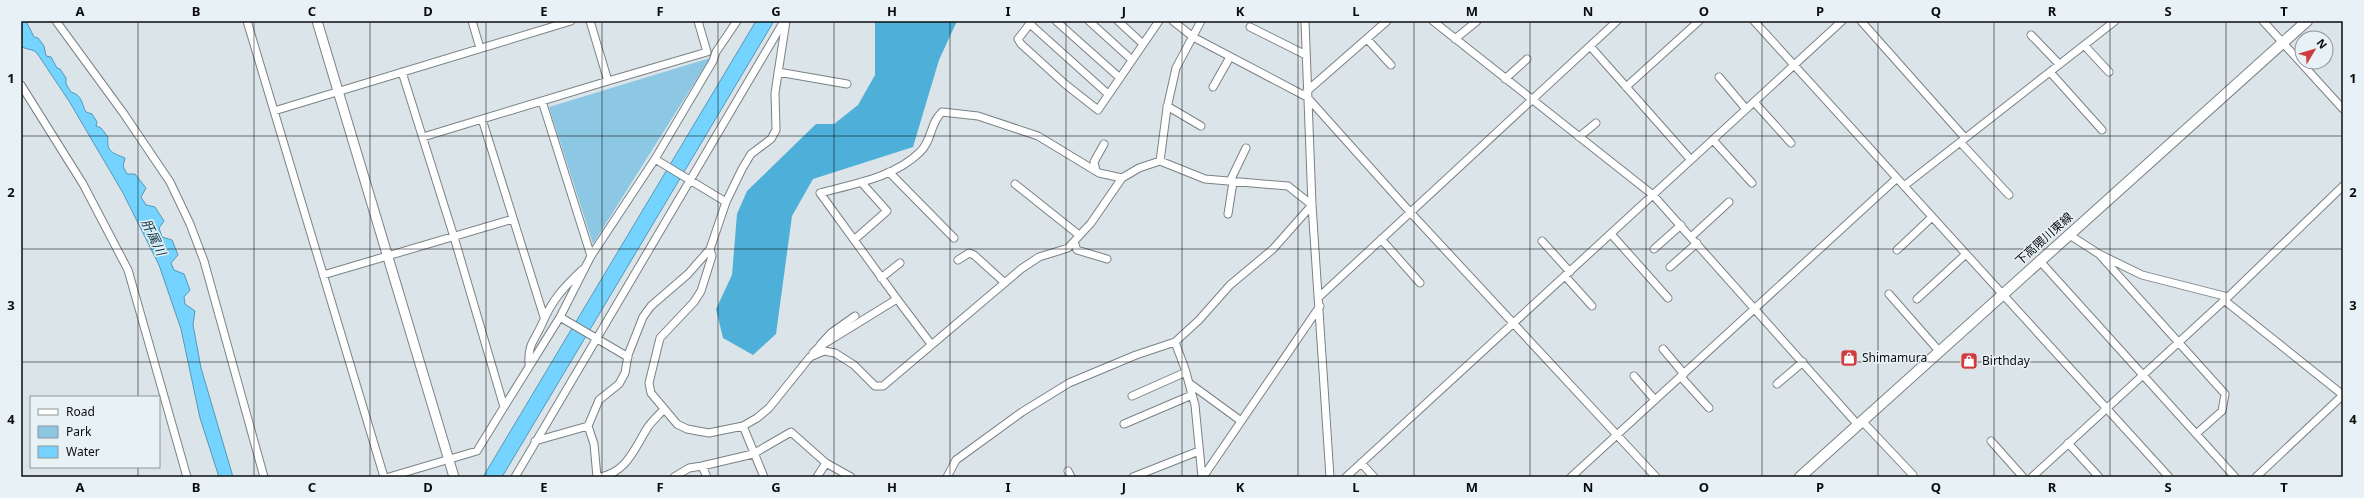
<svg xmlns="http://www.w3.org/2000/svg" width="2364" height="498" font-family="'Noto Sans','Noto Sans JP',sans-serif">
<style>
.green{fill:#8cc8e4}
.forest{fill:#4eb0d9}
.water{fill:#74d4ff;stroke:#5498b7}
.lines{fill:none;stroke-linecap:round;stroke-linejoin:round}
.minor-casing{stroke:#7a8286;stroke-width:9}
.tertiary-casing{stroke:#7a8286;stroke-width:11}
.secondary-casing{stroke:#7a8286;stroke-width:12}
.minor{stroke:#fff;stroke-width:7}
.tertiary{stroke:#fff;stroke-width:9}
.secondary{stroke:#fff;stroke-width:10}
.grid{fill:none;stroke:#0a0d0e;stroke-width:1;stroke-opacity:0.55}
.labels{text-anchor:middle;stroke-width:3;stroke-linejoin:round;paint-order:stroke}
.street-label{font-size:12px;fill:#0a0d0e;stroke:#e8f1f5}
.poi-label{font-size:12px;fill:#0a0d0e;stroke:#e8f1f5;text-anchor:start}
.water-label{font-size:13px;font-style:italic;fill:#0b3849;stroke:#e8f1f5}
.neatline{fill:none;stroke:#0a0d0e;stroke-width:1.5}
.grid-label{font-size:13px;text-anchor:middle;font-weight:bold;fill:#0a0d0e}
</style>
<rect width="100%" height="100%" fill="#dbe4e8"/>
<path class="green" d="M710 58 593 244 549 107Z"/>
<path class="forest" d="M875 21H957L939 60 913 147 813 179 792 216 776 334 753 355 723 338 716 309 732 275 737 214 747 191 816 124H834L858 105 875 75Z"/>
<path class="water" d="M21 21H26L34 37 38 38 44 46 46 56 51 57 57 68 60 69 66 78V84L71 92C83 96 81 103 86 112L92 114 97 122 96 126 101 128 108 137C106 152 113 153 125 158L123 166 127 174H135L146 188 141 197 146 205 155 207 164 221 159 228 162 237 172 240 178 255 171 263 174 270 184 274 190 290 184 297 185 304 195 311 193 325 201 368 233 477H219L200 418 181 329 159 265 123 193 69 101 39 56 35 51 21 47Z
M756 21H774L502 477H483Z"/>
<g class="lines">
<defs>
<path id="minor" d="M56 21 124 114 170 182 190 224 204 261 264 477
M247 21 384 477
M472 21 480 48
M590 21 608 81 707 52 698 21
M1032 21 1018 39 1021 44 1065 84 1098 110 1159 21
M1056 21 1120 78
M1089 21 1132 60
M1118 21 1143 44
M1173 21 1193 37 1307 97 1410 212 1656 477
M1305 21 1312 205 1330 477
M1433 21 1653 195 1858 425
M1754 21 2169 477
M1861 21 1965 138
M2263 21 2343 109
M1030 24 1108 94
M1250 27 1306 55
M2031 35 2059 64
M1367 39 1391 65
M1455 39 1477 21
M2084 45 2109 72
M1590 46 1691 160
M778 72 847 84
M2050 72 2102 130
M1719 77 1746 109
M1505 79 1527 59
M21 85 83 184 128 270 187 477
M1213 87 1230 57
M1626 87 1699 21
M1307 91 1387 21
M542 101 591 256
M1754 102 1791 143
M1167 106 1201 126
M274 111 571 21
M482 119 544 317
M423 137 608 81
M1579 137 1596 123
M1713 140 1752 183
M1960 142 2009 195
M655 159 726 202
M1160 161 1167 108 1176 68 1201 21
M1096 171 1094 162 1104 144
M889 172 954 238
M1230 181 1246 148
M1015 184 1079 235
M1904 186 2115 21
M1228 214 1233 182
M1611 234 1668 298
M2068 234 2099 254 2142 275 2228 297
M1691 237 1729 202
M1381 239 1420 283
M854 240 887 211 861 182
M1542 241 1570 272
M1074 242 1077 250 1107 259
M710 249 712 256 701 291 694 302 660 338 649 383 651 393 677 424 687 429 709 433 743 426 757 418 769 408 810 357 824 351 835 353 854 365 875 386H883L1021 269 1039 257 1068 248 1091 223 1122 178 1139 168 1160 161 1205 179 1288 186 1312 205 1273 249 1230 285 1199 320 1175 342 1136 355 1069 383 1022 412 956 460 947 477
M1654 249 1681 225
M1897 250 1932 217
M2099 254 2225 394 2222 411 2196 434
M958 260 969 253 974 255 1005 283
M2039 260 2235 477
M1670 267 1697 243
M323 275 513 219
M1565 276 1592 306
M881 278 900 263
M1889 294 1939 351
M1319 297 1617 21
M1917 299 1966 254
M2224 300 2343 395
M560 317 628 357
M1175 342 1185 369 1195 405 1202 477
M931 344 897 299 820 193C854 184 895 177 920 152 932 141 930 123 942 112L978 116 1038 136 1099 173 1122 178
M820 345 831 333 855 316
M1663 349 1684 374
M813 353 819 347 897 299
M529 364C528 343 534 342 542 324 552 300 563 288 582 270
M1634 376 1655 400
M1681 377 1709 408
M1189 383 1241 421
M1777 384 1803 362
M1132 396 1186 372
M504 407 560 317 591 256 655 159 713 61 716 52 737 21
M1862 421 1913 475
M1124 424 1192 395
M743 426 764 477
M535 441 588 426
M1991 441 2023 477
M2068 443 2099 477
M1361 463 1374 477
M1068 471 1071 477
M389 477 477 451 504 407 454 237 402 72
M515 477 784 21
M597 477 594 444 588 426 599 400 619 384 625 373 628 355 643 317 651 306 688 274 710 249 726 202 742 169 751 154 771 139 776 130 775 93 786 21
M600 477C627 472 634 449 648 427 652 421 659 415 664 409
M674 477 689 468 702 466
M707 477 702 466 753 454 791 432 826 463 851 477
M817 477 826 463
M1133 477 1199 451
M1203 477 1320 306
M1346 477 1842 21
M1571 477 1896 179
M2032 477 2228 297 2343 186
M2256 477 2343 395"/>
<path id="tertiary" d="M317 21 454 477"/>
<path id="secondary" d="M1800 477 2307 21"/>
</defs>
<use href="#minor" class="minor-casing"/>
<use href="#tertiary" class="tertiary-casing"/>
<use href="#secondary" class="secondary-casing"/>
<use href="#minor" class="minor"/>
<use href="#tertiary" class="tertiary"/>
<use href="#secondary" class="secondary"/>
</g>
<path class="grid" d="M138 21V397M254 21V477M370 21V477M486 21V477M602 21V477M718 21V477M834 21V477M950 21V477M1066 21V477M1182 21V477M1298 21V477M1414 21V477M1530 21V477M1646 21V477M1762 21V477M1878 21V477M1994 21V477M2110 21V477M2226 21V477M21 136H2343M21 249H2343M21 362H2343M138 467V477"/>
<defs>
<symbol id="shop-square" viewBox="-11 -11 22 22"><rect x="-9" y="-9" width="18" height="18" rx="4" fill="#ce3e41" stroke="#e8f1f5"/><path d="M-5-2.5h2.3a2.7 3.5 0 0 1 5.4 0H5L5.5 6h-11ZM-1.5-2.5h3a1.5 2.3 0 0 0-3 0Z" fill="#fff"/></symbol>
</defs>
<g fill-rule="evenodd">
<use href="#shop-square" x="1839" y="348" width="20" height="20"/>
<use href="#shop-square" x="1959" y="351" width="20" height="20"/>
</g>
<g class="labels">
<g class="street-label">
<text transform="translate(2044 239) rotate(-42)" y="4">下高隈川東線</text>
</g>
<g class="poi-label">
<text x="1862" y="362">Shimamura</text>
<text x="1982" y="365">Birthday</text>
</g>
<g class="water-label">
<text transform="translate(154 237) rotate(64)" y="5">肝属川</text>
</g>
</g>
<rect width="2364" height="498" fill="none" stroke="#e8f1f5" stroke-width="44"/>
<rect x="30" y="396" width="130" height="72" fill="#e8f1f5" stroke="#8f9699"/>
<rect x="38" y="409" width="20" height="6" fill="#ffffff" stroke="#8f9699"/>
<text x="66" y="416" font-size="12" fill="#0a0d0e">Road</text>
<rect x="38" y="426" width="20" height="12" fill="#8cc8e4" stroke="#8f9699"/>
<text x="66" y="436" font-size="12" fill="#0a0d0e">Park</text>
<rect x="38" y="446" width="20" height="12" fill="#74d4ff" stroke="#8f9699"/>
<text x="66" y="456" font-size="12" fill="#0a0d0e">Water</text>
<g transform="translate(2314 50) rotate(52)"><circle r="19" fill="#e8f1f5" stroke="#8f9699"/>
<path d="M0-3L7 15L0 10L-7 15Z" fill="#ce3e41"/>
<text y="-6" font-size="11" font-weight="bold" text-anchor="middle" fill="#0a0d0e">N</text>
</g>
<rect x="22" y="22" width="2320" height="454" class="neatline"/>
<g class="grid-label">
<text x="80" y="16">A</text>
<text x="196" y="16">B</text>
<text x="312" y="16">C</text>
<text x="428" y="16">D</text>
<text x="544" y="16">E</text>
<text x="660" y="16">F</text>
<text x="776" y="16">G</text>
<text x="892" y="16">H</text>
<text x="1008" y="16">I</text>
<text x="1124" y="16">J</text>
<text x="1240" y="16">K</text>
<text x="1356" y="16">L</text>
<text x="1472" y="16">M</text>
<text x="1588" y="16">N</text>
<text x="1704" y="16">O</text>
<text x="1820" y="16">P</text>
<text x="1936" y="16">Q</text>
<text x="2052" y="16">R</text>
<text x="2168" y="16">S</text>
<text x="2284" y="16">T</text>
<text x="11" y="83">1</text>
<text x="2353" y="83">1</text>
<text x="11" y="197">2</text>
<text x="2353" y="197">2</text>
<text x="11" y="310">3</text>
<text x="2353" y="310">3</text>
<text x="11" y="424">4</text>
<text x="2353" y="424">4</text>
<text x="80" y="492">A</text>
<text x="196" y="492">B</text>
<text x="312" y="492">C</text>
<text x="428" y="492">D</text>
<text x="544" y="492">E</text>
<text x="660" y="492">F</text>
<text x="776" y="492">G</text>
<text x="892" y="492">H</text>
<text x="1008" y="492">I</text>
<text x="1124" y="492">J</text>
<text x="1240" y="492">K</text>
<text x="1356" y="492">L</text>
<text x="1472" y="492">M</text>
<text x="1588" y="492">N</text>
<text x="1704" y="492">O</text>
<text x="1820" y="492">P</text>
<text x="1936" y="492">Q</text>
<text x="2052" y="492">R</text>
<text x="2168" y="492">S</text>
<text x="2284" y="492">T</text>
</g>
</svg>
